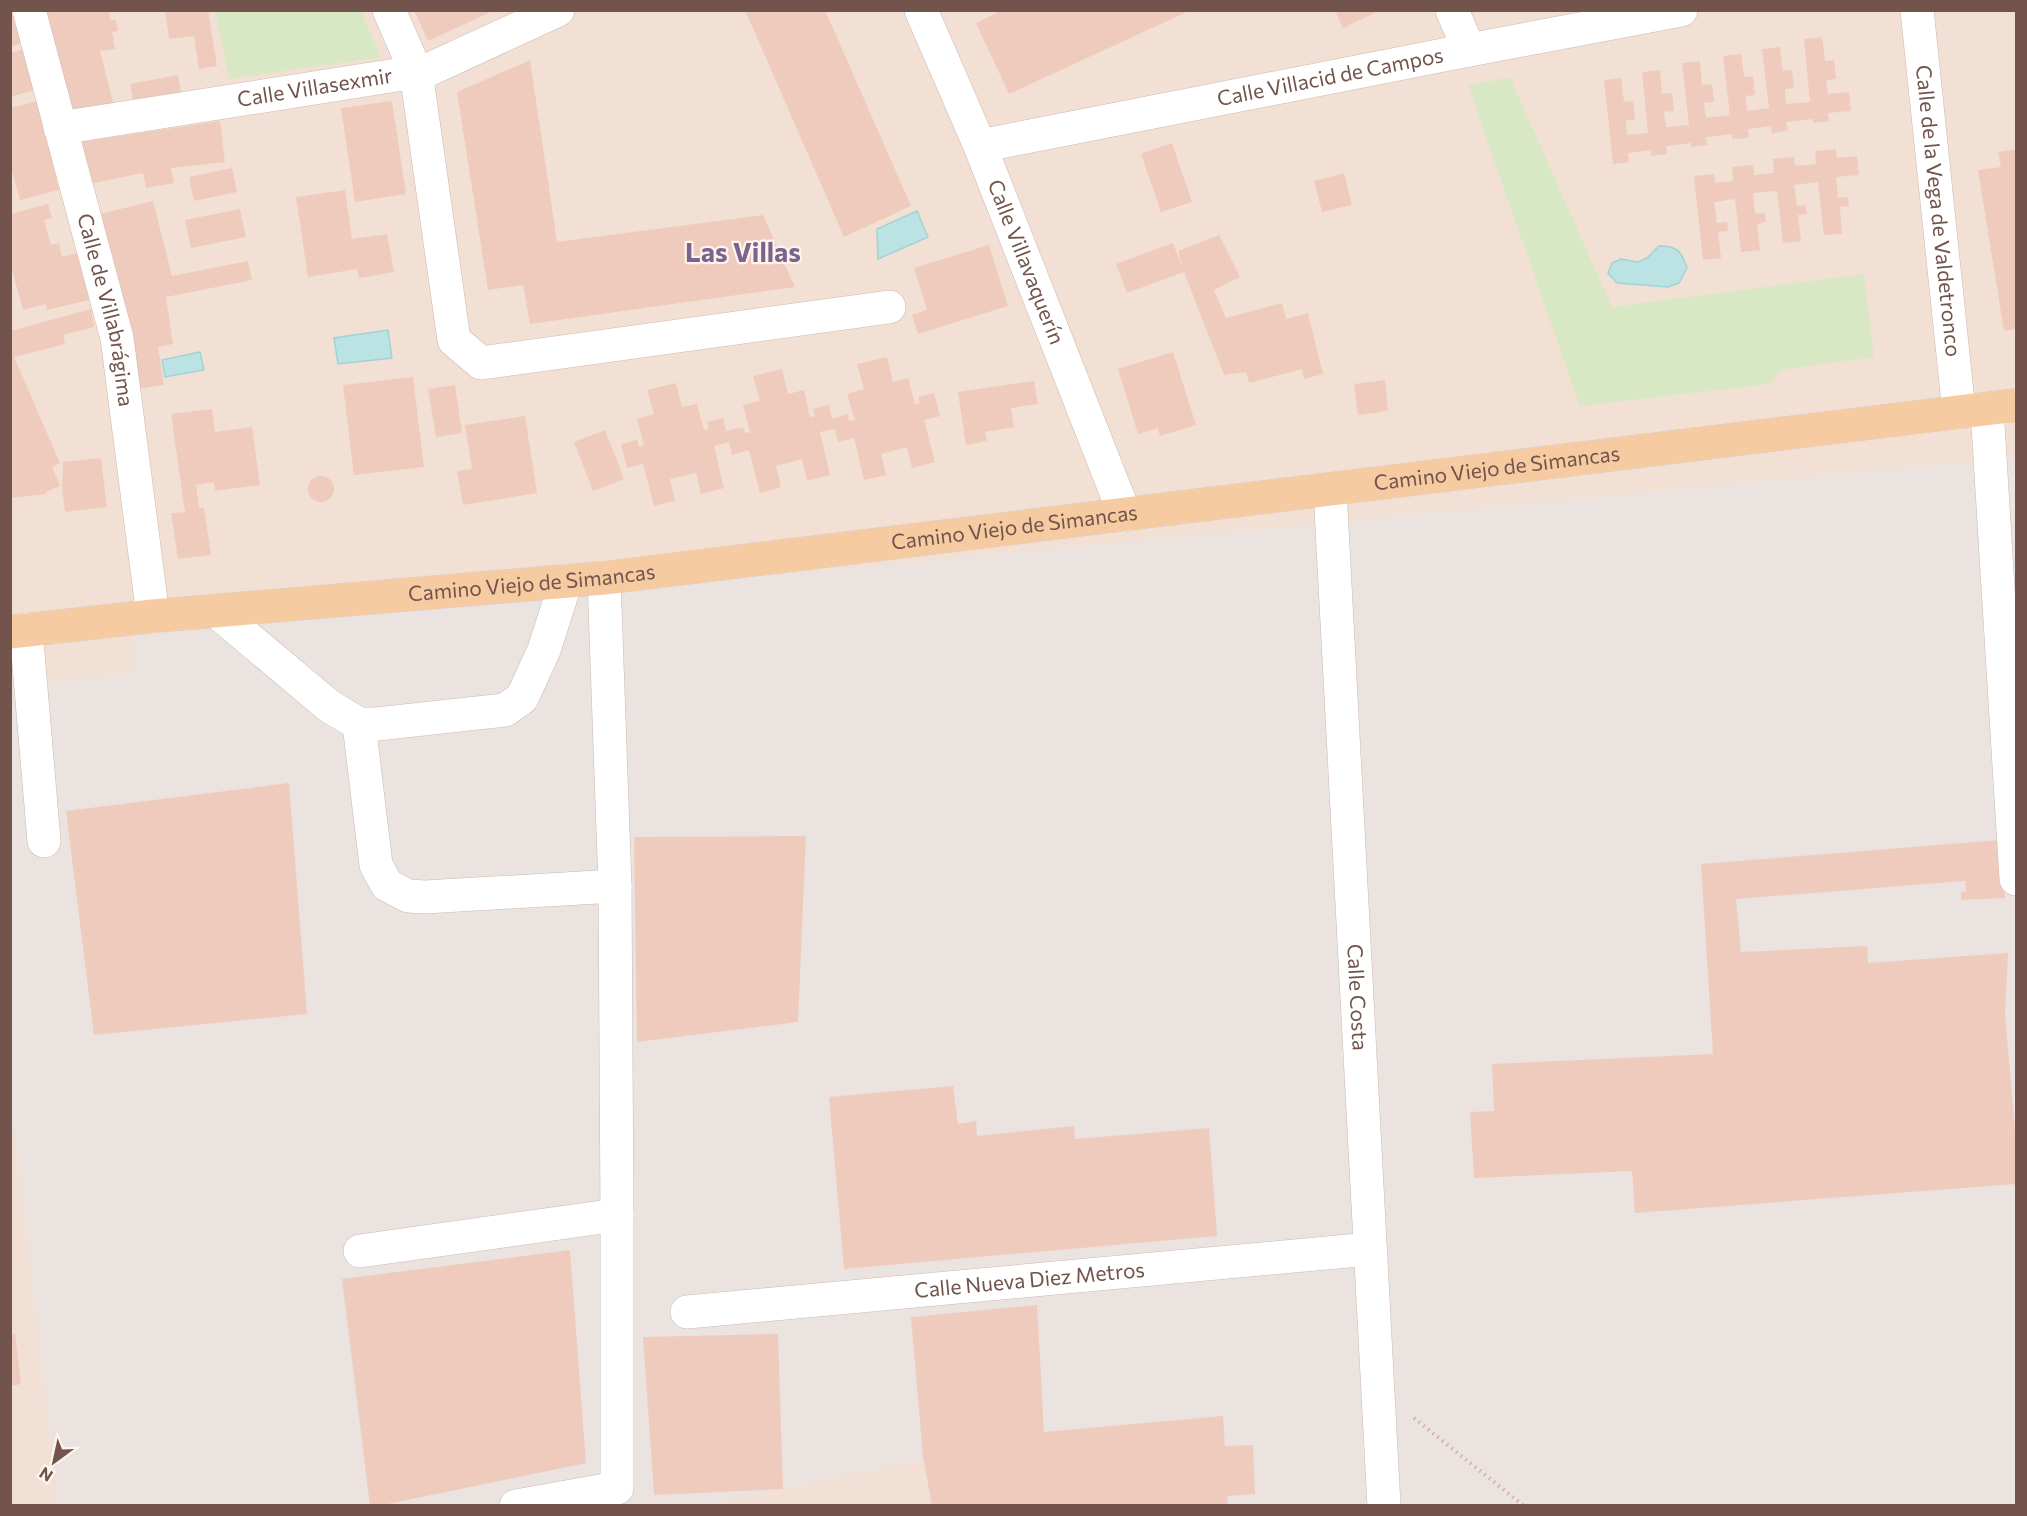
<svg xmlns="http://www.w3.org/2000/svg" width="2027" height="1516" font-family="Commissioner,sans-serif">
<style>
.residential{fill:#f2e0d4}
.industrial{fill:#ebe3df}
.green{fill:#d8e8c4}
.water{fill:#bbe3e3;stroke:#a2d3d4;stroke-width:1.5}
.building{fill:#efcbbe}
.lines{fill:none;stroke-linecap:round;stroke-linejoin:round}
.minor-casing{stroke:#ceb8af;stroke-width:34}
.major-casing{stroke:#d8cfcd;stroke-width:34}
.path{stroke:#d3aea2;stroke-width:4;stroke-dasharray:1.5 4.5;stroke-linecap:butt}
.minor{stroke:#fff;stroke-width:33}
.major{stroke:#f6cba1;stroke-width:33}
.labels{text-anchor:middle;stroke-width:4.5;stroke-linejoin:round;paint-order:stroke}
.street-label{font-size:21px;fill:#72544c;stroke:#fef4eb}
.district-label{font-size:27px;font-weight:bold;fill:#7a648e;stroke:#fef4eb}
</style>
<rect width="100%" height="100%" fill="#fbefe5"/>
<path class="residential" d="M11 11H2016V1505H11Z"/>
<path class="industrial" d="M2016 457V1505L931 1506 923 1459 707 1505H58L15 1130H11L10 687 134 673 132 637Z"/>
<path class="green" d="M215 11H361L381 57 229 79Z
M1510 77 1612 307 1864 274 1874 357 1780 370 1770 384 1580 406 1468 86Z"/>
<path class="water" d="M917 211 928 237 878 259 877 229Z
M1659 246C1678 246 1681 251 1687 268L1679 283 1668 287 1617 283 1608 273 1612 263 1621 259 1638 262 1647 258Z
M388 330 392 358 338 364 334 338Z
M200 352 204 370 165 377 162 360Z"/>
<path class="building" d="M10 10H14L22 43 10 47Z
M44 10H109L110 20H116L118 31 112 32 115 49 100 51 116 114 73 121Z
M165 10H208L217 66 199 69 194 36 169 39Z
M414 10H495L428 41Z
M745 10H825L911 206 844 237Z
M1003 10H1191L1009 94 976 23Z
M1335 10H1381L1343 28Z
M1822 37 1825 61 1834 60 1836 79 1826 80 1828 94 1849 92 1851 111 1828 113 1829 121 1813 123V119L1786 122 1788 131 1772 133 1771 126 1748 129 1749 138 1732 139V134L1706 137 1707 145 1691 147V143L1666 146 1667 154 1651 156V150L1628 153 1629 162 1613 164 1604 80 1621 78 1624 102 1633 101 1635 119 1626 121 1627 135 1648 133 1642 72 1660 70 1662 94 1672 93 1674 111 1664 112 1666 127 1689 125 1682 63 1700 61 1702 85 1712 84 1714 102 1704 103 1706 118 1730 115 1723 56 1741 54 1744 77 1753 76 1755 95 1746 96 1747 111 1769 108 1762 49 1780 47 1783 71 1792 70 1794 88 1785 89 1786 104 1810 102 1804 39Z
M24 49 34 90 10 97V53Z
M530 60 557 242 763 215 795 287 530 324 523 285 488 290 457 92Z
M178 75 183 101 135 110 130 84Z
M37 101 59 190 20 200 10 164V108Z
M392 101 406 194 355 202 341 108Z
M220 121 225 162 171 168 174 183 146 188 143 173 89 184 81 142Z
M1172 143 1192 202 1161 212 1141 154Z
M1836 149 1837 158 1857 156 1859 175 1836 177 1838 198 1848 197 1849 206 1840 207 1842 234 1824 235 1818 182 1794 185 1797 206 1806 205 1807 214 1798 215 1801 241 1783 243 1777 191 1753 193 1755 214 1765 213 1766 222 1757 224 1760 250 1741 252 1735 199 1714 202 1717 223 1727 222 1728 231 1718 232 1721 258 1703 260 1694 176 1714 174 1715 183 1733 181 1732 167 1753 165 1754 175 1774 173 1773 159 1794 157 1795 166 1816 164 1815 151Z
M2016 149V329L2004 331 1978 170 2001 167 1998 152Z
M232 168 237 192 194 201 189 177Z
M1344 173 1352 205 1322 212 1314 181Z
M345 190 352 239 387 234 394 272 359 278 357 269 308 277 296 197Z
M153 201 172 276 248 261 252 280 166 297 173 344 158 347 164 385 136 389 100 214Z
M48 204 52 218 44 220 51 245 59 243 62 257 77 253 89 300 47 310 46 304 23 310 12 270 10 271V214Z
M240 209 246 237 191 248 185 220Z
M1219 235 1240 277 1214 290 1226 318 1282 303 1286 319 1308 313 1323 374 1304 379 1302 369 1249 383 1246 372 1224 375 1184 272 1127 293 1116 264 1173 243 1182 267 1178 251Z
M989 245 1008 306 918 334 912 315 927 310 914 268Z
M91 309 94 327 63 335 65 344 14 357 60 463 52 467 60 486 46 492 47 494 10 498V331Z
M1173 352 1196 425 1160 436 1158 428 1138 434 1118 369Z
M887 357 893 382 908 378 915 404 920 403 918 397 934 393 940 416 924 420 935 462 912 468 907 447 881 454 886 475 864 480 854 438 838 442 835 429 820 432 830 475 807 481 802 459 776 466 781 487 760 493 749 450 732 455 729 442 714 446 724 488 701 494 696 473 670 479 675 501 654 506 643 464 627 468 621 444 637 440 639 447 644 445 637 419 654 414 647 390 676 383 682 407 697 404 704 430 709 429 707 422 723 418 726 431 743 427 745 433 750 432 743 405 760 401 753 376 782 369 788 394 804 390 810 417 815 416 813 409 829 405 832 419 848 414 849 421 855 420 847 394 864 389 857 364Z
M413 377 424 467 354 475 343 385Z
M1385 380 1388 411 1358 415 1354 384Z
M1034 381 1038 404 1011 408 1014 427 985 432 987 441 966 445 958 392Z
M455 385 462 433 436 437 428 389Z
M212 409 215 432 252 427 260 485 215 491 214 482 196 485 199 508H204L211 555 178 559 171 513 185 512 171 414Z
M525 416 537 493 463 505 457 471 472 469 465 425Z
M605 430 624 479 593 491 574 442Z
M101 458 107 507 65 512 62 489 63 462Z
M308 489a13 13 0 1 1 26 0a13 13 0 1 1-26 0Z
M289 783 307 1014 94 1035 66 811Z
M806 836 798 1022 637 1042 634 837Z
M2001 840 2005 898 1961 900V892H1966L1965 881 1736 899 1741 952 1867 946 1868 963 2008 953 2005 1014 2016 1141V1184L1635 1213 1632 1171 1474 1178 1470 1112 1494 1111 1492 1064 1713 1054 1701 864Z
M953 1086 958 1124 976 1121 977 1136 1074 1126 1075 1139 1209 1128 1217 1236 844 1269 829 1097Z
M570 1250 586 1463 378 1506H370L342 1279Z
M1037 1305 1044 1432 1223 1416 1225 1446 1253 1445 1255 1494 1227 1496 1228 1506H932L923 1457 911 1317Z
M10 1334H15L21 1384 10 1386Z
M778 1334 783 1489 654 1495 643 1337Z"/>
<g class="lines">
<defs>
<g id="minor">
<path id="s1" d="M29 10 117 338 153 616"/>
<path d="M389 10 416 72 454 340 481 363 889 307"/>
<path id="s2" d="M921 10 980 146 1125 515"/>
<path d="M1452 10 1469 50"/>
<path id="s3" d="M1917 10 1959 412"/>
<path id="s4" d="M60 128 428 70 558 10"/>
<path id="s5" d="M980 146 1469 50 1681 10"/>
<path d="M1987 409 2016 879"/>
<path id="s6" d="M1330 490 1384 1506"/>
<path d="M216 611 329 706 359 724H377L505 710 522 698 544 650 566 581"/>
<path d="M26 630 44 841"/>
<path d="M359 724 376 865 387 885 408 896 425 897 615 886"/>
<path d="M360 1251 617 1215 615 886 604 578"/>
<path id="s7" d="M687 1312 1370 1249"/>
<path d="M516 1506 617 1488V1215"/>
</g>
<g id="major">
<path id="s8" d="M10 632 153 616 604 578 2016 405"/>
</g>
</defs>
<use href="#minor" class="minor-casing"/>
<use href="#major" class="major-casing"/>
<path class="path" d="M1414 1418 1524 1506"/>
<use href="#minor" class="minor"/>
<use href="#major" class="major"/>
</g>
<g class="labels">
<g class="street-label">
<text dy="7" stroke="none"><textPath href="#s5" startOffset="357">Calle Villacid de Campos</textPath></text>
<text dy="7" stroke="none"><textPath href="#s4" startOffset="258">Calle Villasexmir</textPath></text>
<text dy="7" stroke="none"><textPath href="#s3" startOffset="202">Calle de la Vega de Valdetronco</textPath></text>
<text dy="7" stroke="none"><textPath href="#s2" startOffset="273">Calle Villavaquerín</textPath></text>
<text dy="7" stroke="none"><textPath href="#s1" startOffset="310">Calle de Villabrágima</textPath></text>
<text dy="7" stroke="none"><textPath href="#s8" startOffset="1496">Camino Viejo de Simancas</textPath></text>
<text dy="7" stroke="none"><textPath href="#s8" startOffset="1010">Camino Viejo de Simancas</textPath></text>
<text dy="7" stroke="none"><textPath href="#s8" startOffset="524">Camino Viejo de Simancas</textPath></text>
<text dy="7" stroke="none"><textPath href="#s6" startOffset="508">Calle Costa</textPath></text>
<text dy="7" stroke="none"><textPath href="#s7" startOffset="344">Calle Nueva Diez Metros</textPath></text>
</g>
<g class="district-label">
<text x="743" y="262">Las Villas</text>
</g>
</g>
<rect width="2027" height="1516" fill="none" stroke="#72544c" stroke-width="24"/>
<g transform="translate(54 1462) rotate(213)" stroke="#fef4eb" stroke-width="4.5" paint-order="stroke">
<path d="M0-4.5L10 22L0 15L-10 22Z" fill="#72544c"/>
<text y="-9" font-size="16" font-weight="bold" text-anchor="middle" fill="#72544c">N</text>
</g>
</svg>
